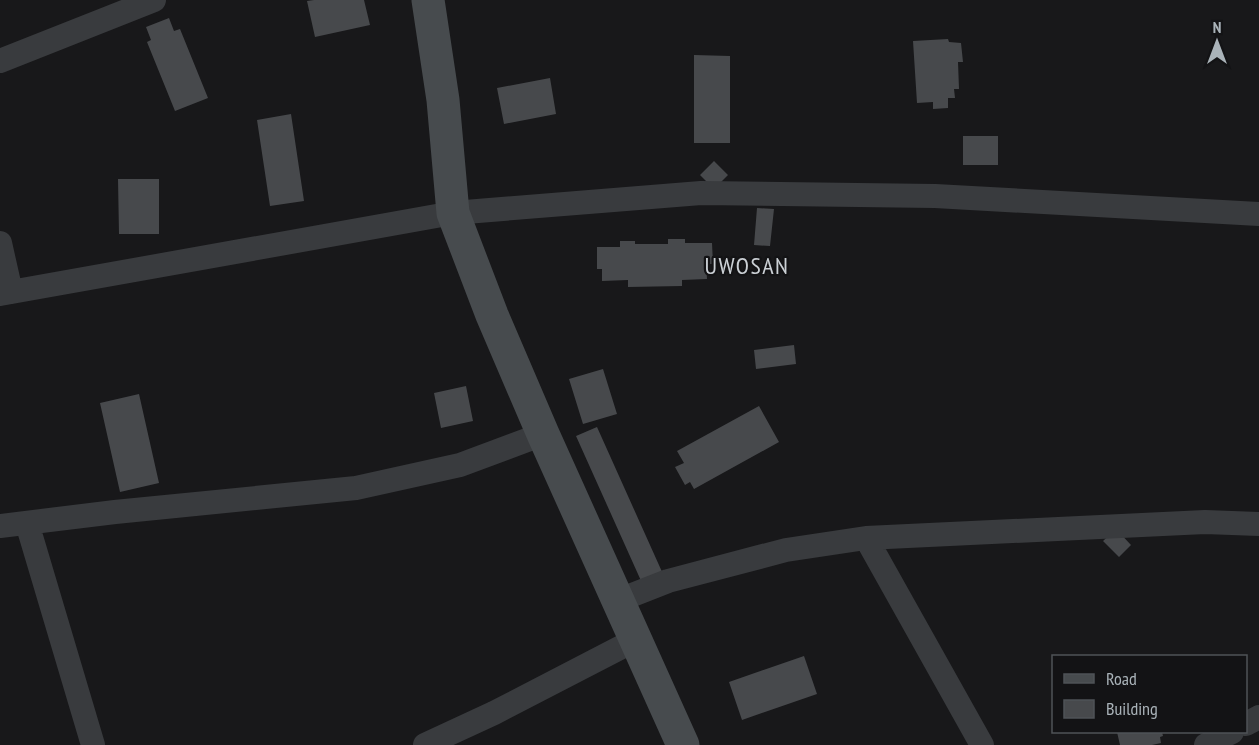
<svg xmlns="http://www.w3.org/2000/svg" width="1259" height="745" font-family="'PT Sans Narrow',sans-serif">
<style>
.building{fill:#47494c}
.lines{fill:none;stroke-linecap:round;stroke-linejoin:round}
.street{stroke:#393b3e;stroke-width:24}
.secondary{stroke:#474b4e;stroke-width:33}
.labels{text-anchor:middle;stroke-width:4.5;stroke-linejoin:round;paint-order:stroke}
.quarter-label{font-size:24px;letter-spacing:1.5px;fill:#cbd0d5;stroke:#131315}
</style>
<rect width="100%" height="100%" fill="#18181a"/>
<path class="building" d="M314 0H364L370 25 315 37 307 1Z
M169 18 174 31 180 29 208 98 175 111 147 42 151 40 146 27Z
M948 39 949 42 961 43 963 62H958L959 89H954L955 98H948V108L933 109V102L917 103 913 41Z
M694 55 730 56V143H694Z
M550 78 556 114 504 124 497 88Z
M291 114 304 201 270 206 257 120Z
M963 136H998V165H963Z
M714 161 728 175 714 189 700 175Z
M118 179H159V234H119Z
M757 208 774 209 770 246 754 245Z
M668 239H685V243H712L713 264H706L707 279 682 280V286L628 287V280L602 281V269H597V247H620V241H635V244H668Z
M794 345 796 364 756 369 754 350Z
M603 369 617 414 583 424 569 379Z
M466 386 473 421 441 428 434 393Z
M139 394 159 483 120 492 100 403Z
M759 406 779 442 694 489 690 482 685 485 675 467 684 463 677 451Z
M597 427 663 574 642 583 576 436Z
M1116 529 1131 545 1119 557 1103 541Z
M804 656 817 694 742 720 729 682Z
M1117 732H1162L1163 736 1160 737 1161 743 1152 745H1120Z"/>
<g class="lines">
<path class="street" d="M0 61 154 0
M0 243 11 292
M0 294 453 213 701 193 935 196 1259 214
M27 523 93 745
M0 526 115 512 356 488 460 465 543 434
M866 538 982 745
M617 601 668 581 786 550 866 538 1205 522 1259 524
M1246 724 1259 717
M425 745 494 713 635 640
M1206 745 1232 732"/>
<path class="secondary" d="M428 0 443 100 453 213 492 315 543 434 683 745"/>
</g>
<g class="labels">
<g class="quarter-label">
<text x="747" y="274">UWOSAN</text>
</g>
</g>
<rect x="1052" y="655" width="195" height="78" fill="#131315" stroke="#4f5357" stroke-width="1.5"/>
<rect x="1064" y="674" width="30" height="9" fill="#474b4e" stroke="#4f5357" stroke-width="1.5"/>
<text x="1106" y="685" font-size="18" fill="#aab3b9">Road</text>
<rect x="1064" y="700" width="30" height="18" fill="#47494c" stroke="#4f5357" stroke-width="1.5"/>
<text x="1106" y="715" font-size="18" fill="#aab3b9">Building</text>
<g transform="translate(1217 42)" stroke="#131315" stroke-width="4.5" paint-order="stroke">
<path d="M0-4.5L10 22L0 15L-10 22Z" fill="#aab3b9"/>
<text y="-9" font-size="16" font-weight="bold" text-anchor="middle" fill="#aab3b9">N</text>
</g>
</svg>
